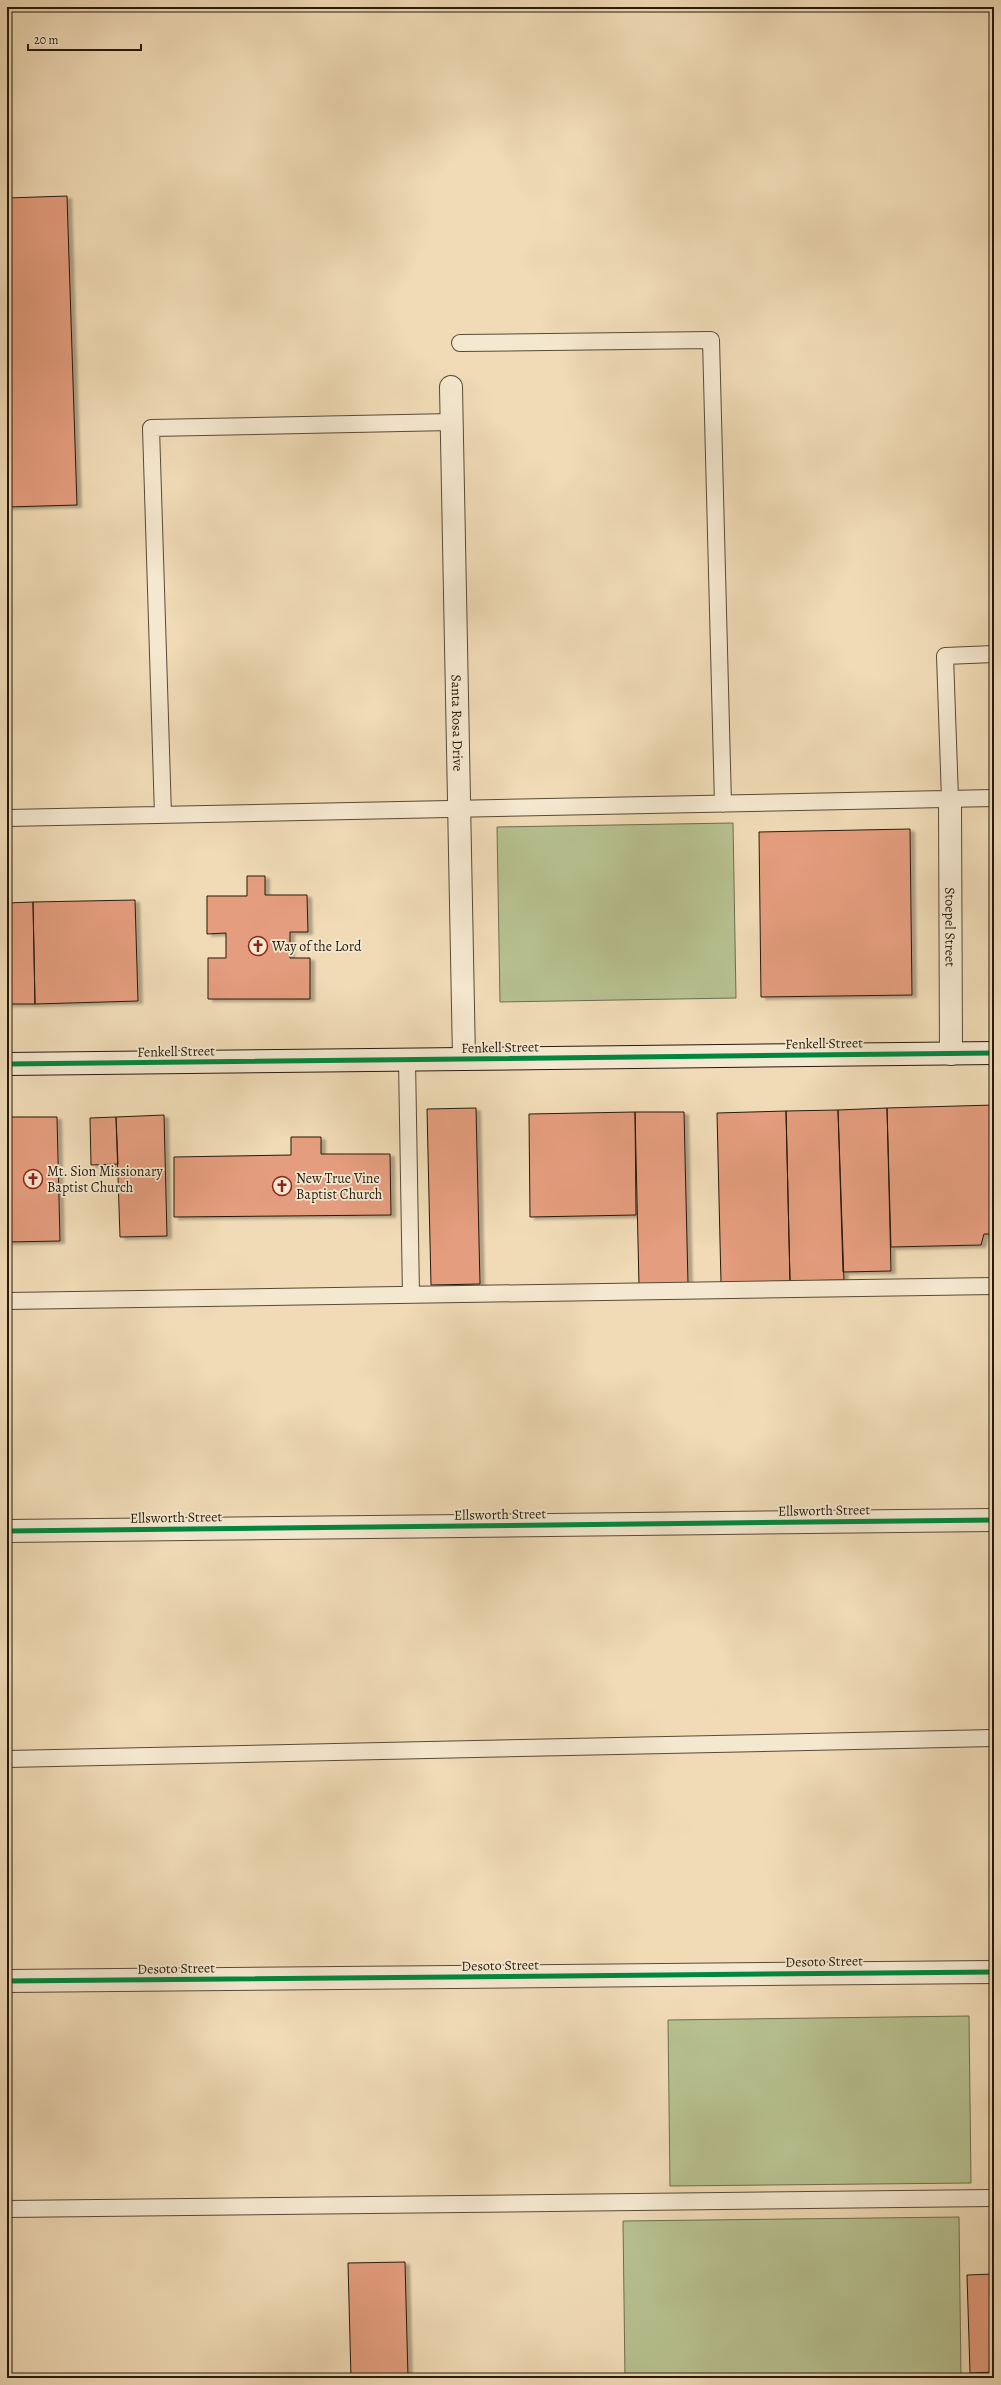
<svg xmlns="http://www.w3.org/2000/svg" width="1001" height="2385" font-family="Alegreya,serif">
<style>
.green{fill:#b7c190;stroke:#6e6e4e}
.building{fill:#e49d7e;stroke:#261a0d;filter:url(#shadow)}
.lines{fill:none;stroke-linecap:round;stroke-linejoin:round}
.lane-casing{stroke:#584a37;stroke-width:18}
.street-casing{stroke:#584a37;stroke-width:24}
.secondary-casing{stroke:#261a0d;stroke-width:24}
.lane{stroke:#f5e8d0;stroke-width:16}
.street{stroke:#f5e8d0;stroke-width:22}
.secondary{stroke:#f5e8d0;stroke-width:22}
.cycleway-casing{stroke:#f5e8d0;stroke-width:8}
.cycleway{stroke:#00873e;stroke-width:5}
.labels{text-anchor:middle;stroke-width:3.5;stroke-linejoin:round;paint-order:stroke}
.street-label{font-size:14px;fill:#261a0d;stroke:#f5e8d0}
.poi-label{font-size:14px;fill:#261a0d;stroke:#f5e8d0;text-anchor:start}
</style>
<defs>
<filter id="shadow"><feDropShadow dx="4.5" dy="2.5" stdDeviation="1" flood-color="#0004"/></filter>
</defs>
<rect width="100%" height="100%" fill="#f0dbb6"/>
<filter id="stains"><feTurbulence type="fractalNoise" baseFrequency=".005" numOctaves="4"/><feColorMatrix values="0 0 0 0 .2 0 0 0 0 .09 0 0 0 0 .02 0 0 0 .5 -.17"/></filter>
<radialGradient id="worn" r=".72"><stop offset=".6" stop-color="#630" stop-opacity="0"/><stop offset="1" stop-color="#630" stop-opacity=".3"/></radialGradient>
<path class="green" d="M733 823 736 998 500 1002 497 827Z
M969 2016 971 2183 670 2186 668 2020Z
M959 2217 961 2378H625L623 2221Z"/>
<path class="building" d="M67 196 77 505 7 507V198Z
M910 829 912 995 761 997 759 832Z
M247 876H265V895H307L308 932H290V958H310V999H208V958H226V933L207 934V896H247Z
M135 900 138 1001 35 1004 33 902Z
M33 902 35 1004H7V903Z
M994 1105V1234H984L981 1245 891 1247 887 1108Z
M476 1108 480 1284 431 1285 427 1109Z
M887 1108 891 1271 843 1272 838 1110Z
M838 1110 844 1280 790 1281 786 1111Z
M786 1111 790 1281 721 1283 717 1113Z
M635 1112H684L688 1284 639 1285Z
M635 1112 636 1215 530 1217 529 1114Z
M164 1115 167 1236 120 1237 116 1117Z
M7 1117H57L60 1241 7 1242Z
M116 1117 118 1164 91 1165 90 1118Z
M291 1137H321V1154H390L391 1215 174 1217V1157L291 1155Z
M405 2262 408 2378H351L348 2263Z
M994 2274V2372L970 2373 967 2275Z"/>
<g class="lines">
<defs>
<path id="lane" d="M460 343 711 340 723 804
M950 799 945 656 994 654
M163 815 151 428 452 422
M7 818 994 798
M407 1060 411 1295
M7 1301 994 1286
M7 1759 994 1738
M7 2209 994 2198"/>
<g id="street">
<path id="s1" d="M451 387 464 1059"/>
<path id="s2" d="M950 799 951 1054"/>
<path d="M7 1531 994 1520"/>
<path d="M7 1981 994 1972"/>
</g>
<path id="secondary" d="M7 1064 994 1053"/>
</defs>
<use href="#lane" class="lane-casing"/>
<use href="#street" class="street-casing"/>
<use href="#secondary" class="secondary-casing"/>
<use href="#lane" class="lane"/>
<use href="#street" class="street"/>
<use href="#secondary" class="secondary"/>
<defs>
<path id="cycleway" d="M7 1064 994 1053
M7 1531 994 1520
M7 1981 994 1972"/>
</defs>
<use href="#cycleway" class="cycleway-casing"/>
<use href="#cycleway" class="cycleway"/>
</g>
<defs>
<symbol id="church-ring" viewBox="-11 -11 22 22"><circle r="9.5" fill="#f5e8d0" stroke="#8f2418" stroke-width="1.5"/><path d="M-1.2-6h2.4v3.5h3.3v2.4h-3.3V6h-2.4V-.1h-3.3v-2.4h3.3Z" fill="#8f2418"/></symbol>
</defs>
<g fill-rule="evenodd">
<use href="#church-ring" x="247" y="935" width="22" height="22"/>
<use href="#church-ring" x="22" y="1168" width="22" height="22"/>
<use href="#church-ring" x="271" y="1175" width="22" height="22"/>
</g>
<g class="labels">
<g class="street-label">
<text dy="5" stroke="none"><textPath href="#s1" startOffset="336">Santa Rosa Drive</textPath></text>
<text dy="5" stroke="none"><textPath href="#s2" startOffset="128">Stoepel Street</textPath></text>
<text transform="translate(824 1043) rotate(-1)" y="5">Fenkell Street</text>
<text transform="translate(500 1047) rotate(-1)" y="5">Fenkell Street</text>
<text transform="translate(176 1051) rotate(-1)" y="5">Fenkell Street</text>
<text transform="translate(824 1510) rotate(-1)" y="5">Ellsworth Street</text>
<text transform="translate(500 1514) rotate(-1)" y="5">Ellsworth Street</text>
<text transform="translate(176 1517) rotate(-1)" y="5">Ellsworth Street</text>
<text transform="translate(824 1961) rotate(-1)" y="5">Desoto Street</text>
<text transform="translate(500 1965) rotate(-1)" y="5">Desoto Street</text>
<text transform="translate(176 1968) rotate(-1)" y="5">Desoto Street</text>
</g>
<g class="poi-label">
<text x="272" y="951">Way of the Lord</text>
<text x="47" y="1176">Mt. Sion Missionary<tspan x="47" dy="16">Baptist Church</tspan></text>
<text x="296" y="1183">New True Vine<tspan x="296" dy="16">Baptist Church</tspan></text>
</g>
</g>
<rect width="1001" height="2385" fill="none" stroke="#f0dbb6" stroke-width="24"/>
<rect x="8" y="8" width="985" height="2369" fill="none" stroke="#261a0d" stroke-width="2"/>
<rect x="12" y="12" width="977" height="2361" fill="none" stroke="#261a0d"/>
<path d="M28 44v6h113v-6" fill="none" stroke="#261a0d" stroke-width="2"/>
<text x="34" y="44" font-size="12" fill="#261a0d" stroke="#f5e8d0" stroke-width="3" paint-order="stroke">20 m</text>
<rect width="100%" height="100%" filter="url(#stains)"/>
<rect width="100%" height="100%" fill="url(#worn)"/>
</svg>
